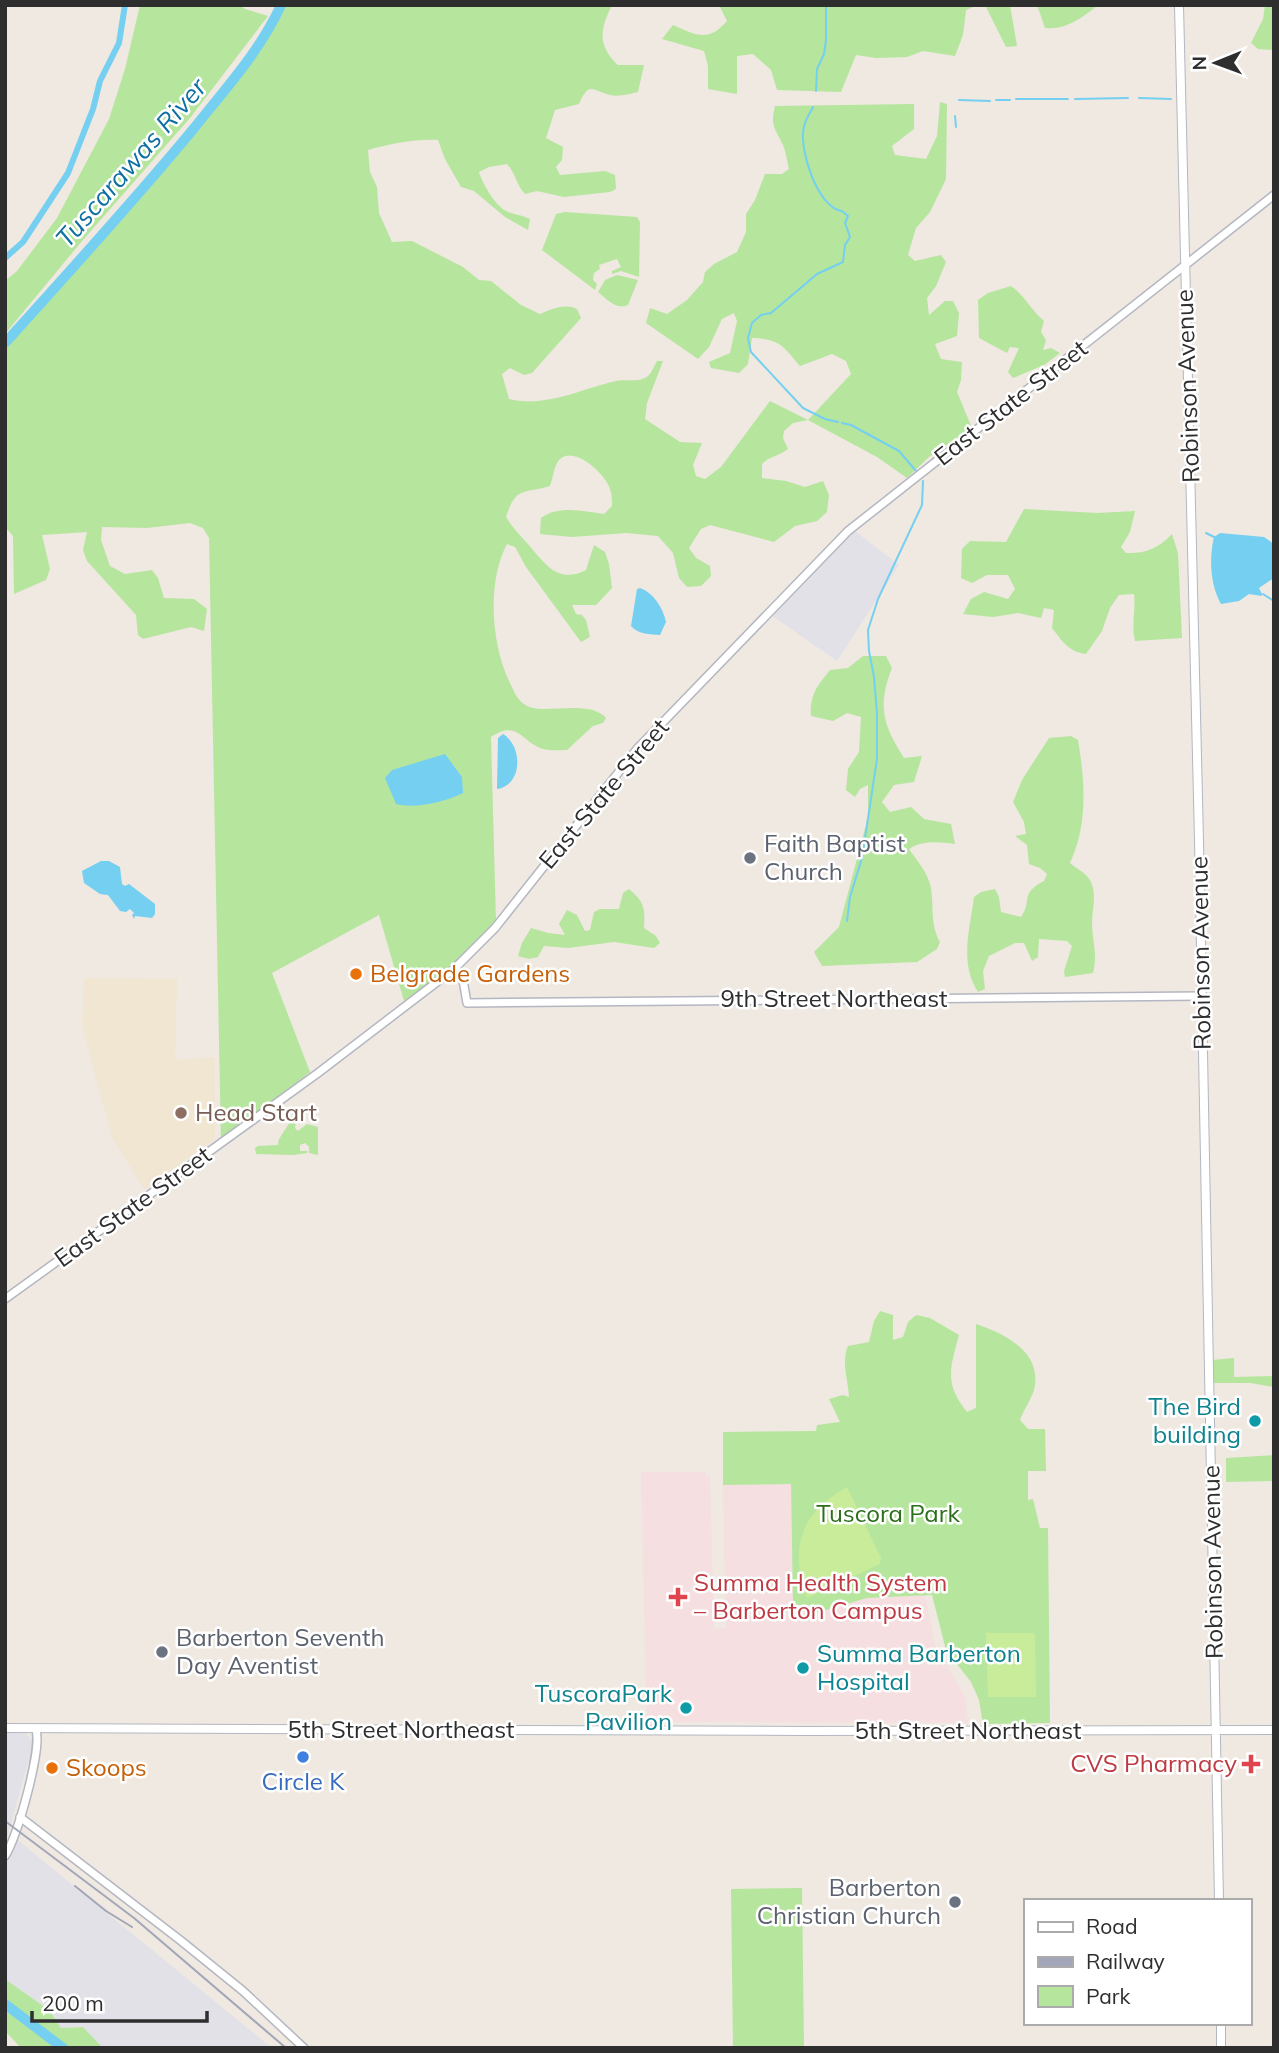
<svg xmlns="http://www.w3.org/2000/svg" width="1279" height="2053" font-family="Mulish,sans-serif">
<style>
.industrial{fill:#e3e1e8}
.education{fill:#f0e6d1}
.medical{fill:#f5dfe0}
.green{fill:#b6e59e}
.pitch{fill:#c9ec9a}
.water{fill:#75cff0}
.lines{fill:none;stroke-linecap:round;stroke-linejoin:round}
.stream{stroke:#75cff0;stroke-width:2}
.canal{stroke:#75cff0;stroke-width:6}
.river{stroke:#75cff0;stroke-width:10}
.tertiary-casing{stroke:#b4b7c1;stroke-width:10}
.secondary-casing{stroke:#b4b7c1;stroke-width:10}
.tertiary{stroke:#fff;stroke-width:7}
.secondary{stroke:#fff;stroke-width:8}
.rail{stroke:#a3a6b8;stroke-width:2}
.worship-dot{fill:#6b7280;stroke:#fff;stroke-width:2.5}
.food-dot{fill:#e8710a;stroke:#fff;stroke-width:2.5}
.education-dot{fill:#8d6e63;stroke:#fff;stroke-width:2.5}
.culture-dot{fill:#0f9aa8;stroke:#fff;stroke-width:2.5}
.health-dot{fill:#e0444e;stroke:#fff;stroke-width:2.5}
.shop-dot{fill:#3f7fe0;stroke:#fff;stroke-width:2.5}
.labels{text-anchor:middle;stroke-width:5;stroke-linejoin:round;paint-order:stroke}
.street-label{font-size:24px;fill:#2e2e2e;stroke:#fff}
.worship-label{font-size:24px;fill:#5b616d;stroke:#fff;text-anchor:start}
.food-label{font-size:24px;fill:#c56008;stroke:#fff;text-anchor:start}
.education-label{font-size:24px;fill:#785e54;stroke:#fff;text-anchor:start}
.culture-label{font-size:24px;fill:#0d838f;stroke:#fff;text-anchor:end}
.park-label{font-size:24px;fill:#2c6e1b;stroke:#fff}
.health-label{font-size:24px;fill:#be3a42;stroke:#fff;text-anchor:start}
.shop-label{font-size:24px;fill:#366cbe;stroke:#fff}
.water-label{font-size:26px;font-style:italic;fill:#0d6fa3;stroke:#fff}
</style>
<rect width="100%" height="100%" fill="#efe9e1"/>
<path class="industrial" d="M855 531 899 565 837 661 771 615Z
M5 1732 25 1733 33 1741V1746L5 1844Z
M17 1836 19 1841 272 2048H103L83 2027 61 2028 49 2010 5 1979V1862L11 1854Z"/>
<path class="education" d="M84 978 177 979 175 1060 215 1057V1139L144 1189 112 1137 82 1026Z"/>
<path class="medical" d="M641 1472H705L706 1475 710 1476 714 1629 726 1628 723 1485 791 1484 793 1605 813 1604 816 1613 867 1598 925 1595 935 1645 965 1696 968 1723 647 1722Z"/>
<path class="green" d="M140 5H240L245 9 268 16 190 118 82 241 5 334V281L17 271 57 218 109 119 125 69Z
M281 5H612C600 29 597 45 618 65H644L638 92C629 94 619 97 610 95 591 90 589 81 579 104L555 110 546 138 563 147 562 160 556 167 560 175 605 171 615 175 616 189 610 192 564 197 537 191 525 194C516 184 516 174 507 164L489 167 479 172C483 185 496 207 508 212 516 215 522 215 530 219L528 230 505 217 474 191 461 187 445 159 438 140C413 139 391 144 368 150L370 172 377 187 379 213 392 242 412 241 463 267 479 280 491 281 521 305 540 314C552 309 564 303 577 309L581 318 532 373 524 375 510 368 502 374 509 399C545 408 581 389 616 381 627 379 640 383 648 376 652 372 654 366 657 361H663L647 403 645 419 680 442 702 443 693 465 696 476 705 479 721 467 770 401 808 420 851 374 846 361 832 354 800 366C783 346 780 339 752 338L748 364 739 373 711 368 709 362 730 353 737 321 734 313 722 319 709 347 698 359 646 323 650 308 667 314 687 300 703 282 705 272 714 264 737 252 746 232V214L755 200 765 174H782L789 169C787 161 786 152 783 145 775 128 770 126 775 106L914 104V129L892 146 895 155 926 159 937 136 940 102 947 104 946 179 930 212 916 228 908 255 915 261 941 255 946 262 936 286 927 298 929 315 945 301H953L959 313 957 336 935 344 941 359 962 362 961 380 957 392 972 428 929 457 907 478 877 457 808 420 793 423 784 431 783 438 788 449C779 456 770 456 762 464V478L786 481 805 487 823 481 829 495 827 512 817 521 795 526 774 542 710 525 701 529 689 548 696 558 710 566 711 576 701 586 687 587 679 578 673 553 658 536 626 533 572 537 540 534 541 518C558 505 584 511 604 514L612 506C612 501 612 494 610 489 606 474 573 444 559 460 554 466 553 478 550 486 523 494 516 486 506 517 512 527 519 534 527 543 544 562 557 585 586 570L594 545 605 552 609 564 612 588 596 605H572L576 614 582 615 586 620 590 637 581 642 526 567 515 547 507 544C487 582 491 643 509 681 515 693 518 704 533 708 553 712 591 701 606 718L603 723 593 726 567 750C560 750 550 751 543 749 521 742 518 719 491 737L496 921 462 959 404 1001 379 915 272 973 310 1072 221 1142 209 538 203 528 190 523 147 528 102 527 101 540 110 566 125 574 152 570 158 578 164 598 194 599 207 609 204 631 191 627 143 639 138 635 136 615 87 561 83 550 87 532 42 535 50 569 46 580 14 594 13 536 5 527V343C69 272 134 201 195 127 226 88 260 51 281 5Z
M719 5H978L966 10 963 35 955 56 923 51 907 57 876 58 856 55 841 92 777 90 771 70 753 54 737 56V94L708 89V66L704 51 662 39 673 25C696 35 708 43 727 21Z
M985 5H1010L1017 46 1006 47Z
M1037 5H1097V6C1080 19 1066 30 1045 28Z
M1265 5H1274V50L1258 49 1251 43 1263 19Z
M565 212 637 217 640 222 639 277 621 271 612 274V271L621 267 617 259 599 265 600 269 594 273 593 280 597 284 595 290 542 250 556 214Z
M617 275 638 280 628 305C616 310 608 300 598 292L605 280Z
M1011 286C1025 296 1031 310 1044 321L1041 332 1046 340 1043 350 1051 348 1060 353 1044 365 1013 378 1008 372 1019 348 1010 347 1007 353 979 338 978 300 988 293Z
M1024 509 1097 513 1135 511 1130 532 1121 547 1126 553C1145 554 1159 548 1172 534L1178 553 1182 638 1135 641C1131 625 1136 610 1134 594L1119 595 1110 608 1102 631 1086 654C1069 652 1062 641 1052 628L1054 610 1044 608 1041 618 1018 613 993 617 963 614 971 599 984 592 1008 599 1015 589 1008 575H987L972 583 961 578 962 549 970 541 1006 542Z
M863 656H886L892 668C877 706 883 725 904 758L922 756 914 782 894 785 882 802 890 812 911 807 924 819 951 824 955 844C939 842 923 840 909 849 918 862 928 873 931 888 934 908 930 924 940 942L937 949 917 962 822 966 814 952 839 927 868 817V785L860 789 855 797 846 790 848 769 859 752 861 717 847 713 833 721 811 716C809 695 818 685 830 670L848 668Z
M1071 736 1078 740C1085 781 1088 825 1070 863 1078 870 1087 873 1091 882 1097 896 1092 909 1092 922 1092 941 1098 954 1093 973L1065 977 1064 971 1072 946 1067 941 1039 939 1038 957 1032 961 1024 943H1015L989 956 983 971 985 989 978 992C959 963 970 929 974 897L981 892 995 889 999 897 1001 912 1021 917C1033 900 1019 894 1044 881L1047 874 1040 868 1029 864 1027 845 1015 836 1026 834 1024 822 1013 802 1022 780 1049 738Z
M629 889C645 902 645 909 644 928L656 936 660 943 654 948 614 942 568 948 544 946 538 957 529 959 518 956 522 943 531 928 548 933 565 935 559 924 567 910 577 915 585 931 590 930 594 912 600 909H619L623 893Z
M292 1119 296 1121 295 1128 298 1131 307 1124 318 1127V1155L309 1153V1147L305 1143 300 1145V1151H308L307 1153 293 1155 256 1154 255 1148 258 1146 278 1145 279 1139Z
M880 1311 893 1315V1340L903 1337 908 1322 916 1315 930 1318 959 1335C950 1369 944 1383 967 1412L976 1408V1324C1006 1334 1043 1353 1034 1390 1031 1400 1024 1409 1020 1420L1028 1429H1045L1046 1471H1028V1500L1033 1499 1040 1528H1048L1050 1723 983 1724 979 1700 971 1682 946 1650 932 1595 867 1598 816 1613 813 1605H793L791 1484 723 1485V1432L816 1431 817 1425 840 1422 829 1399 843 1395 849 1397C848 1378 841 1363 848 1346L869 1342 874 1321Z
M1234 1358V1377L1274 1376V1387L1250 1383H1212V1360Z
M1274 1455V1481L1226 1482V1458Z
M802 1888 804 2048H733L731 1889Z
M5 1979 49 2010 61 2028 83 2027 103 2048H21L5 2031Z"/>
<path class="pitch" d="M847 1487 881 1558 880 1564 807 1598C789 1548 800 1513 847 1487Z
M986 1633H1032L1035 1635 1036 1697H988Z"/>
<path class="water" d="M1220 533 1264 537 1274 544V578L1259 588 1262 594V596L1249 594 1239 601 1221 604C1210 585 1209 558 1214 537Z
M640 588C654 593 663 608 666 622L660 635C650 634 639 635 631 626L637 589Z
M503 734C523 746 523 785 497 789L498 738Z
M445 754 462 777 463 793C445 802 415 809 396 804L385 778 392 770Z
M101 861H109L120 867 122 884 125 886 129 884 155 904V914L152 918 135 916 134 919 132 915 134 913 130 909 126 912 120 911 108 895 100 894 84 883 82 871Z"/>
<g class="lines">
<path class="stream" d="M816 91 817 69 824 54 826 40V5
M1139 98 1171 99
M1016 99H1068
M1075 99 1128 98
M959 100 990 101
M996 100H1010
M813 107C810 113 805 120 804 127 798 148 818 209 842 211L848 216 845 223 850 237 845 245 843 262 817 274 771 313 761 315 752 323 748 338 751 352 803 408 825 419 838 422
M955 116 956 127
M842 423 851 425 899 451 916 471
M1206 533 1214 537
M1263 594 1274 601
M847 921 850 897 862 858 877 759V713L874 677 869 651 868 630 878 599 922 505 923 481"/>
<path class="canal" d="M5 258 23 242 68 173 93 109 100 81 119 43 125 5"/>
<path class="river" d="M5 343C69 272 134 201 195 127 226 88 260 51 281 5
M5 2004 63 2048"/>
<defs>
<path id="tertiary" d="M454 969 463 980 467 1003 1201 996
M5 1299 318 1073 454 969 495 928 637 749 848 531 1274 195
M20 1817 180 1940 243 1991 304 2048
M5 1856C17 1839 42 1749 36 1730"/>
<path id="secondary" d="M1179 5 1199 840 1219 1901
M5 1728 805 1731 1274 1730
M1221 2023V2048"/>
</defs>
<use href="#tertiary" class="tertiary-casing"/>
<use href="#secondary" class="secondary-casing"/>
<use href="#tertiary" class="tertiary"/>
<use href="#secondary" class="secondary"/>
<path class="rail" d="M5 1821 134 1918 286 2048
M75 1886 106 1911 132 1927"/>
</g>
<g class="worship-dot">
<circle cx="750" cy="858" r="7"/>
<circle cx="162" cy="1652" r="7"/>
<circle cx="955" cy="1902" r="7"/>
</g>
<g class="food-dot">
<circle cx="356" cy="974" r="7"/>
<circle cx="52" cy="1768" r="7"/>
</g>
<circle class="education-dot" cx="181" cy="1113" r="7"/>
<g class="culture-dot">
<circle cx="1255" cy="1421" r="7"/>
<circle cx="803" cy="1668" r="7"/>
<circle cx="686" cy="1708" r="7"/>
</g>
<g class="health-dot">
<path d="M674.5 1586.5h7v7h7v7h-7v7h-7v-7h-7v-7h7z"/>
<path d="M1247.5 1753.5h7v7h7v7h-7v7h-7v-7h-7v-7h7z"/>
</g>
<circle class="shop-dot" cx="303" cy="1757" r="7"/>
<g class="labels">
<g class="street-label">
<text transform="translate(1188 386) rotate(-92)" y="8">Robinson Avenue</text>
<text transform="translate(1011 403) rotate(-38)" y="8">East State Street</text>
<text transform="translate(604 794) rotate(-50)" y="8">East State Street</text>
<text transform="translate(1201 953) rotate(-91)" y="8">Robinson Avenue</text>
<text x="834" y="1007">9th Street Northeast</text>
<text transform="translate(133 1207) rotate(-36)" y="8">East State Street</text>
<text transform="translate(1213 1562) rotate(-91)" y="8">Robinson Avenue</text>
<text x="401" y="1738">5th Street Northeast</text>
<text x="968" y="1739">5th Street Northeast</text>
</g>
<g class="worship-label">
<text x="764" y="852">Faith Baptist<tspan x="764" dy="28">Church</tspan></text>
<text x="176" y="1646">Barberton Seventh<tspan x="176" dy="28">Day Aventist</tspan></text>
<text x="941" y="1896" text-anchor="end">Barberton<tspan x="941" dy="28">Christian Church</tspan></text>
</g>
<g class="food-label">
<text x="370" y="982">Belgrade Gardens</text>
<text x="66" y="1776">Skoops</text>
</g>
<g class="education-label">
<text x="195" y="1121">Head Start</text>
</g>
<g class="culture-label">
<text x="1241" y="1415">The Bird<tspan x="1241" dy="28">building</tspan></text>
<text x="817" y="1662" text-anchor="start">Summa Barberton<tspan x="817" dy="28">Hospital</tspan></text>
<text x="672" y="1702">TuscoraPark<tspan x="672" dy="28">Pavilion</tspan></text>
</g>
<g class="park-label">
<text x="888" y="1522">Tuscora Park</text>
</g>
<g class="health-label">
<text x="694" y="1591">Summa Health System<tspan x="694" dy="28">– Barberton Campus</tspan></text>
<text x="1237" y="1772" text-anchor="end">CVS Pharmacy</text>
</g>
<g class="shop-label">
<text x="303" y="1790">Circle K</text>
</g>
<g class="water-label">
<text transform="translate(131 163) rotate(-49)" y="9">Tuscarawas River</text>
</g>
</g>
<rect width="1279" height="2053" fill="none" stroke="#2e2e2e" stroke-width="14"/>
<rect x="1024" y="1899" width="228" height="126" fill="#ffffff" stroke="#ababab" stroke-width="2"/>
<rect x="1038" y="1922" width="35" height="10" fill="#ffffff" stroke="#ababab" stroke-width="2"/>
<text x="1086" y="1934" font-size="21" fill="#2e2e2e">Road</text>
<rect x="1038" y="1957" width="35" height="10" fill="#a3a6b8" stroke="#ababab" stroke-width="2"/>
<text x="1086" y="1969" font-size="21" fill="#2e2e2e">Railway</text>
<rect x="1038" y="1986" width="35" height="21" fill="#b6e59e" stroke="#ababab" stroke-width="2"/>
<text x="1086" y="2004" font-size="21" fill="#2e2e2e">Park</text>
<g transform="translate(1216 63) rotate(269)" stroke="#ffffff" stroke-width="5" paint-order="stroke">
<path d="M0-5L12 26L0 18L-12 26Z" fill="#2e2e2e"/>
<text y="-10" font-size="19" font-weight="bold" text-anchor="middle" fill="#2e2e2e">N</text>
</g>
<path d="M32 2011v10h175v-10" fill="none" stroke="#2e2e2e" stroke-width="3.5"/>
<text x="42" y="2011" font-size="21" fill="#2e2e2e" stroke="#ffffff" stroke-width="5" paint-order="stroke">200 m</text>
</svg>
